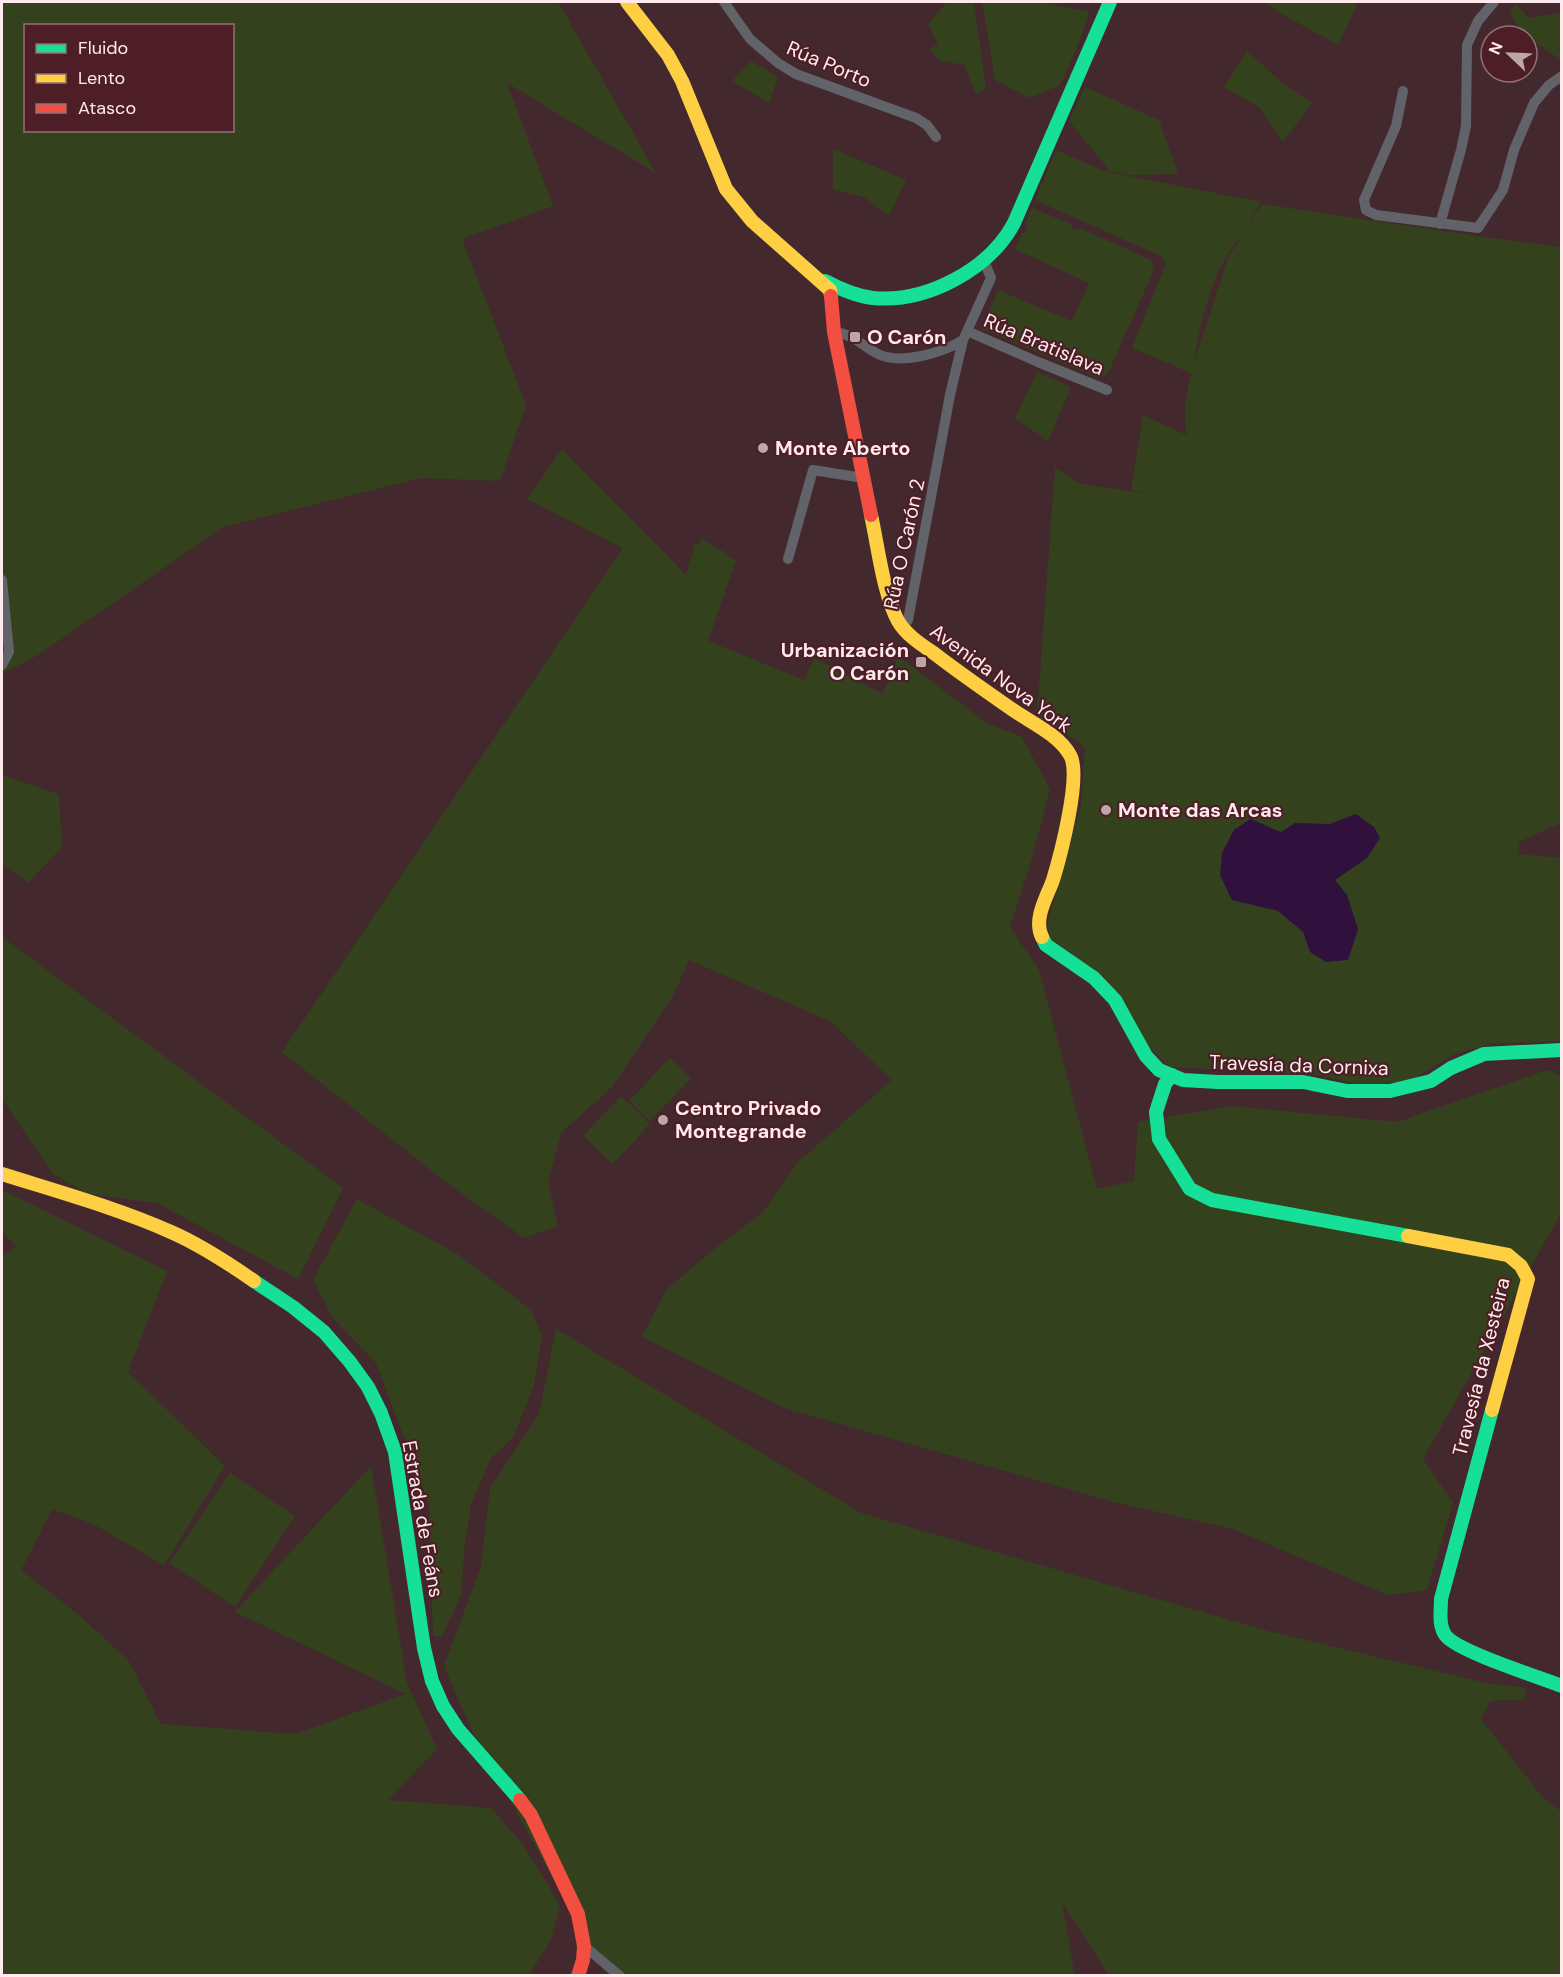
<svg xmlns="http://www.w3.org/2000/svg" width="1563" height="1977" font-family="'DM Sans',sans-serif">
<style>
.green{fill:#33421d;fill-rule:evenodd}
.water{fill:#30103d}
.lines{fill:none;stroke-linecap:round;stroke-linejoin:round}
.street{stroke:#626369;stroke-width:10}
.fast{stroke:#16e098;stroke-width:14}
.slow{stroke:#ffcf43;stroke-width:14}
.jam{stroke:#f24e42;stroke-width:14}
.poi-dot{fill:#bda6aa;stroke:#4e1e27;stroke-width:2}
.labels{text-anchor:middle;stroke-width:4.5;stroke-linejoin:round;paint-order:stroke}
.street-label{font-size:20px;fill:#feeaec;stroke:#4e1e27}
.poi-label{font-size:20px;font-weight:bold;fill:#feeaec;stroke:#4e1e27;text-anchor:start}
</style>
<rect width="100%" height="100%" fill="#43292e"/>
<path class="green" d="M2 2H558L656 173 507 83 553 206 462 239 526 405 500 481 421 478 223 527 38 655 2 674ZM26 26H232V130H26Z
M947 2H974L986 89 976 94 964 65 938 60 930 49 938 44 928 24Z
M982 2H1041L1089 12 1081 38 1060 85 1029 98 995 80Z
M1265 2H1358L1338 45 1280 13Z
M1515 4 1529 18 1561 13V58L1560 59 1525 36 1510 13Z
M1247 51 1284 84 1312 103 1283 142 1260 108 1224 87Z
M751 61 778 77 769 103 732 81Z
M1085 87 1159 120 1178 174 1130 175 1110 171 1069 121Z
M833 149 906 180 889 216 864 197 833 189Z
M1056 150 1102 170 1123 175 1261 202 1245 230 1262 204 1483 237 1561 247V823L1519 842 1518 854 1558 858 1561 856V1041L1490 1044 1453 1055 1410 1081 1362 1085 1317 1075 1170 1067 1147 1045 1134 1018 1103 977 1067 953 1051 940 1047 924 1081 805 1085 747 1037 715 1055 468 1081 484 1149 494 1131 490 1143 415 1186 435 1185 405 1191 373 1132 348 1166 264 1161 256 1035 200ZM1242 235 1228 258 1194 363C1200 321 1213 267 1242 235Z
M1032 208 1071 224 1072 229 1078 231 1082 229 1151 260 1154 270 1108 373 1099 378 982 329 998 290 1072 321 1089 283 1015 249 1022 233H1025L1028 226 1025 224Z
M1037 372 1071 387 1048 441 1015 418Z
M562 449 686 575 695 544 699 545 701 538 729 555V557L736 560 708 641 804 680 814 658 883 694 898 656 988 724 1021 736 1050 789 1031 861 1010 927 1039 970 1097 1189 1134 1181 1138 1122 1232 1106 1397 1122 1547 1070 1561 1076V1213L1423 1459 1453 1503 1427 1590 1388 1595 1233 1529 1114 1502 784 1408 642 1337 666 1290 713 1250 764 1211 798 1162 892 1080 830 1021 689 960 674 994 612 1087 561 1133 548 1183 558 1226 524 1238 447 1183 282 1052 623 548 527 499Z
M2 775 59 794 62 847 28 883 2 863Z
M2 937 343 1188 298 1279 157 1203 88 1194 53 1174 2 1099Z
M670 1058 691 1078 650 1121 629 1101Z
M621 1096 650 1124 613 1164 583 1136Z
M2 1190 167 1271 128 1372 225 1466 164 1565 93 1524 52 1509 21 1570 80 1616 128 1660 161 1724 296 1734 406 1694 235 1612 371 1466 407 1683 437 1749 388 1800 491 1808 524 1846 560 1905 551 1940 529 1975H2V1257L16 1247 2 1230Z
M357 1199 457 1254 531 1310 542 1336 534 1385 513 1438 491 1458 471 1504 465 1542 461 1595 442 1636H433L429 1504 376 1363 333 1318 313 1280Z
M556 1329 861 1513 1268 1631 1486 1683 1526 1688 1525 1699 1490 1701 1481 1719 1543 1798 1561 1811V1975H1109L1062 1902 1075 1975H606L473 1733 444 1666 481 1567 490 1488 539 1414Z
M230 1473 295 1516 235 1607 169 1563Z"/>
<path class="water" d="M1356 814 1374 827 1380 838 1367 858 1335 880 1347 895 1358 929 1348 960 1326 962 1310 952 1303 932 1278 911 1232 900 1220 875 1222 853 1234 830 1250 819 1281 832 1295 823 1330 824Z"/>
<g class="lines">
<path class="street" d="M724 2 750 39 778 63 796 74 916 118 927 125 936 137
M1403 91 1396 126 1364 200 1366 210 1376 215 1478 228 1503 190 1514 150 1534 103 1549 85 1562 76
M1440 224 1461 150 1466 126 1467 45 1478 21 1494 2
M967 331 1038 362 1107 390
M834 332C850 333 862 345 876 353 899 366 942 353 963 340
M788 559 813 470 857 477 863 476
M2 580 9 652 2 665
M902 627 908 620 950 395 963 340 991 278 984 261
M584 1946 620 1976"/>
<path class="fast" d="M825 281C840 289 855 296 873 298 926 303 989 270 1014 223L1110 2
M1042 937 1046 945 1094 978 1115 1000 1146 1056 1159 1070 1183 1080 1218 1082H1303L1347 1091H1390L1431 1081 1451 1068 1484 1054 1562 1050
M1172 1075 1165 1084 1156 1112 1159 1139 1190 1189 1212 1200 1408 1236
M254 1281 293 1307 324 1332 350 1362 368 1387 381 1413 395 1452 424 1648 432 1681 443 1706 458 1729 520 1800
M1492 1410 1441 1599C1441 1610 1438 1626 1446 1636 1459 1652 1539 1677 1562 1686"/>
<path class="slow" d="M627 2 668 55 682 81 726 189 752 221 830 290 831 296
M871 515C878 546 883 593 898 621 906 635 922 645 935 654 961 674 987 692 1013 710 1032 723 1059 735 1070 755 1082 775 1060 857 1053 880 1047 897 1033 919 1042 937
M2 1174C59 1192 117 1208 171 1232 201 1245 228 1263 254 1281
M1408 1236 1508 1255 1521 1266 1528 1279 1492 1410"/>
<path class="jam" d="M831 296 834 332 871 515
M520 1800 531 1815 578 1914 584 1946 583 1960 578 1976"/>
</g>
<g class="poi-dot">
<rect x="849" y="331" width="12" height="12" rx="3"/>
<circle cx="763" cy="448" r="6"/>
<rect x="915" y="656" width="12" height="12" rx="3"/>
<circle cx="1106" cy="810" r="6"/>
<circle cx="663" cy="1120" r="6"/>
</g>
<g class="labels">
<g class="street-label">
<text transform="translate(829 64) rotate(23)" y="7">Rúa Porto</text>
<text transform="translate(1044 344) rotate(23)" y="7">Rúa Bratislava</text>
<text transform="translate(904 544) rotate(-78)" y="7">Rúa O Carón 2</text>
<text transform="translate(1001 678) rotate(36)" y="7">Avenida Nova York</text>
<text transform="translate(1299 1065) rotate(2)" y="7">Travesía da Cornixa</text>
<text transform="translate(1481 1367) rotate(-76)" y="7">Travesía da Xesteira</text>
<text transform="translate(423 1519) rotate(80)" y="7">Estrada de Feáns</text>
</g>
<g class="poi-label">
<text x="867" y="344">O Carón</text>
<text x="775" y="455">Monte Aberto</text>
<text x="909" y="657" text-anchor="end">Urbanización<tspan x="909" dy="23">O Carón</tspan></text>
<text x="1118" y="817">Monte das Arcas</text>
<text x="675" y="1115">Centro Privado<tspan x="675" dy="23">Montegrande</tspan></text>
</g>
</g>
<rect width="1563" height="1977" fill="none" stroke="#feeaec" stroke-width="6"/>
<rect x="24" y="24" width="210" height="108" fill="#4e1e27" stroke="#947076" stroke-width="1.5"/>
<rect x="36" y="44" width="30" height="9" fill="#16e098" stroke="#947076" stroke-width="1.5"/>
<text x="78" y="54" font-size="18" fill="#feeaec">Fluido</text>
<rect x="36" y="74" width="30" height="9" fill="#ffcf43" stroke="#947076" stroke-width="1.5"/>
<text x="78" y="84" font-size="18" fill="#feeaec">Lento</text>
<rect x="36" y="104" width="30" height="9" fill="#f24e42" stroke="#947076" stroke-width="1.5"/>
<text x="78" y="114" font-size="18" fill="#feeaec">Atasco</text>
<g transform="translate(1509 54) rotate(293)"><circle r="28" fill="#4e1e27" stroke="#947076" stroke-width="1.5"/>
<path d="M0-4.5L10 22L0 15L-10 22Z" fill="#bda6aa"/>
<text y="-9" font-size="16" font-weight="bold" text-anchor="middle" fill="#feeaec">N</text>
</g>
</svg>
